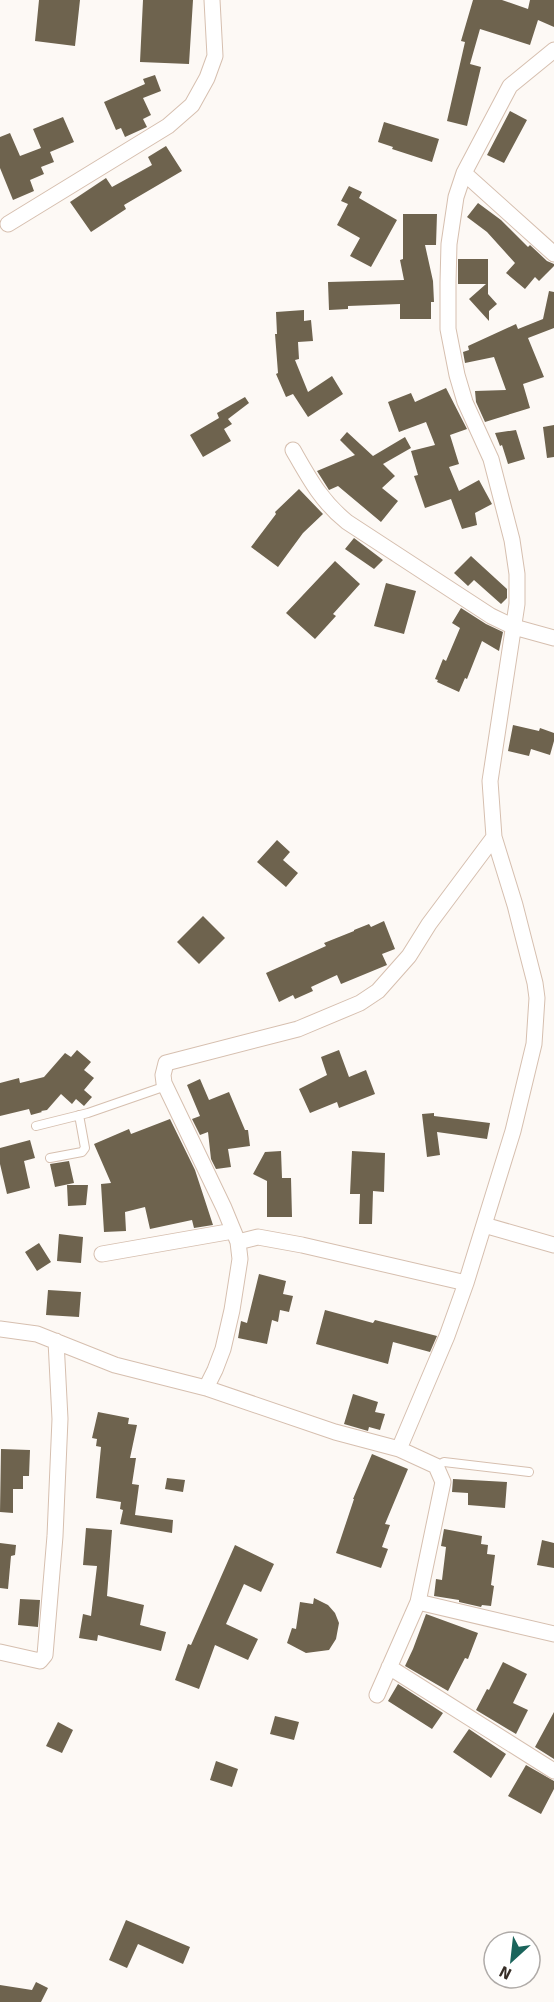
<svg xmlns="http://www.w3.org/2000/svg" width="554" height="2002" font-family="Signika,sans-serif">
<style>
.building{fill:#6e634e}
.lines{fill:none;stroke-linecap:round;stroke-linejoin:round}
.service-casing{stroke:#d6bfaf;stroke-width:10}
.minor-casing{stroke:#d6bfaf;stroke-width:17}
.service{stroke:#fff;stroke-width:8}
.minor{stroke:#fff;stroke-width:15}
</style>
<rect width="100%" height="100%" fill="#fdf9f5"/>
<path class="building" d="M39 0H80L75 46 35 41Z
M143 0H193L189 64 140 62Z
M473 0H502L528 9 530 0H554V27L538 20 530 45 480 29 470 64 481 67 467 126 447 121 465 42 461 41Z
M155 75 161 91 143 98 151 115 143 119 147 127 125 137 121 128 116 130 104 102 145 84 143 79Z
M510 111 527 120 504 163 487 155Z
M63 117 74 142 50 152 54 162 41 167 44 174 30 180 34 191 13 200 0 168V137L10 133 20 156 41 148 33 129Z
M384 122 439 139 432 162 392 149 393 147 378 142Z
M166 146 182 171 124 205 126 209 91 232 70 202 106 178 112 187 152 165 148 157Z
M349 186 362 192 359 198 397 220 371 267 350 256 360 238 337 225 348 204 341 201Z
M478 203 501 220 528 247 530 245 547 261 554 264V266L539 281 535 277 525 289 506 273 515 263 487 232 467 217Z
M403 214H437L436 245H425L433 281 434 302H431V319H400V304L348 306V309L329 310 328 282 404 280 400 260 403 259Z
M458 259H488V294L497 304 489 311V321L469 299 486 284H458Z
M549 291 554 292V328L528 338 544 377 523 384 530 408 485 422 476 402 475 391 506 390 494 357 465 363 463 352 469 350 468 346 516 324 518 329 543 319Z
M304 310V321L311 320 313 341 298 342 299 359 295 360 308 392 332 376 343 394 308 417 293 394 286 397 276 374 278 373 275 334H277L276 312Z
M446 388 467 429 450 435 459 464 449 467 459 491 479 480 492 504 475 513 477 525 462 529 451 499 425 508 414 476 418 475 411 451 435 445 426 422 399 432 388 402 411 393 415 402Z
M245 397 249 403 228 419 232 424 224 429 231 441 203 457 190 435 219 418 217 413Z
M554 425V457L547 458 543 427Z
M516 430 525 459 508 464 502 445 500 446 495 433Z
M347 432 373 456 405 437 411 448 383 464 395 476 382 488 398 501 381 522 338 486 329 490 317 471 355 455 340 440Z
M299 489 323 514 303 533 278 567 251 547 276 514 275 512Z
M354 538 383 560 374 569 345 549Z
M471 556 507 589V598L501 604 474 580 468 586 454 573Z
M335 561 360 584 333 614 336 616 315 639 286 613Z
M386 583 416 591 404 634 374 626Z
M461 608 486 624 503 632 499 651 482 641 467 679 465 678 459 692 437 682 438 680 435 679 443 659 446 661 460 628 452 623Z
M513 725 539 731 540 728 554 733V741L550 755 531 749 529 756 508 751Z
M277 840 290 852 283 860 298 873 286 887 257 862Z
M203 916 225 938 199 964 177 942Z
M384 921 395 949 382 954 387 965 341 984 337 975 311 987 313 991 295 999 293 995 279 1002 266 973 326 946 324 943 354 931V930L369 924 371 927Z
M77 1050 91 1062 84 1070 94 1078 84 1090 92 1097 84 1106 76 1099 72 1104 61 1094 47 1110 41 1111 42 1112 31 1115 29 1109 0 1116V1083L19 1078 20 1083 44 1077 65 1053 71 1057Z
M339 1050 349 1077 366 1070 375 1094 339 1108 337 1102 310 1113 299 1089 327 1075 321 1057Z
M200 1079 209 1100 229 1092 245 1130H248L250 1146 228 1149 231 1167 216 1169 211 1159 208 1132 200 1135 192 1119 200 1116 187 1085Z
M434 1113V1116L490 1123 487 1139 437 1132 440 1155 427 1157 422 1114Z
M170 1119 195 1170 213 1225 194 1228 192 1220 150 1229 145 1207 125 1212 126 1231 104 1232 101 1184 111 1183 94 1144 129 1129 131 1134Z
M30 1140 35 1158 24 1161 30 1188 7 1194 0 1164V1148Z
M281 1151 282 1178H291L292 1217H267V1181L253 1174 265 1152Z
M352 1151 385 1153 384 1192 373 1191 372 1224H359L360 1194H350Z
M69 1161 74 1183 55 1187 50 1164Z
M67 1185H88L86 1205 68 1206Z
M59 1234 83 1237 81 1263 57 1261Z
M39 1243 51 1262 37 1271 25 1252Z
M259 1274 286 1281 283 1294 293 1296 289 1312 280 1310 278 1322 272 1320 267 1344 238 1338 241 1321 247 1323Z
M48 1290 81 1292 79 1317 46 1315Z
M325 1310 373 1323 375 1320 437 1336 430 1352 393 1342 388 1364 316 1344Z
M353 1394 378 1402 375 1412 385 1414 380 1430 369 1427 368 1431 344 1424Z
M98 1412 129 1418 128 1424 137 1425 130 1458H136L132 1484 139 1485 135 1515 173 1520 172 1533 120 1524 123 1510 120 1509 121 1502 96 1498 101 1447 96 1446 97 1439 92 1438Z
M1 1449 30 1450 29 1476H23V1489H13V1513L0 1512Z
M372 1454 408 1469 385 1524 390 1525 382 1547 388 1549 381 1568 336 1553 354 1499H353Z
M167 1478 185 1480 183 1492 165 1489Z
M453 1479 507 1482 505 1508 468 1505V1493L452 1492Z
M86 1528 112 1530 107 1596 144 1605 140 1625 166 1632 161 1651 98 1635 97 1641 79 1638 83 1614 91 1616 97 1566 83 1565Z
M444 1529 482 1536 481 1544 488 1545 487 1554 495 1555 491 1585 494 1586 491 1606 482 1605 481 1607 459 1602V1600L434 1596 436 1579 442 1580 446 1547 441 1546Z
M542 1540 554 1543V1568L537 1565Z
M0 1543 16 1545 15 1555 11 1556 8 1589 0 1588Z
M235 1545 274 1564 261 1592 244 1584 226 1624 258 1639 248 1660 215 1645 199 1689 175 1680 188 1644 191 1645Z
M314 1598 328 1605 335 1613 339 1623 336 1639 329 1650 306 1653 287 1643 292 1628 296 1629 300 1602 313 1604Z
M20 1599 40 1600 38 1627 18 1625Z
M426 1614 478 1633 468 1659 465 1658 448 1691 405 1666 413 1649Z
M503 1662 527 1674 513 1703 528 1710 516 1734 476 1710 487 1689 489 1690Z
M398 1684 443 1713 432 1729 388 1701Z
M554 1712V1759L535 1747Z
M275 1716 299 1722 294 1740 270 1734Z
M58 1722 73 1730 62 1753 46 1746Z
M469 1729 506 1754 491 1778 453 1752Z
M216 1761 238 1769 232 1787 210 1780Z
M526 1765 554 1781V1789L541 1814 508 1796Z
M126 1920 190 1947 183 1964 138 1944 127 1968 109 1960Z
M36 1982 48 1988 41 2002H0V1985L32 1990Z"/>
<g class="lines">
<defs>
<path id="service" d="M36 1126 88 1113 166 1086
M50 1158 82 1152 85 1148 79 1115
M436 1466 444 1462 529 1472"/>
<path id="minor" d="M464 173 554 254
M8 224 168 126 192 105 207 78 215 56 212 0
M293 450C309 478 321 501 347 522L491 616 514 627 554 638
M484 1225 554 1245
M238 1242 258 1237 302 1245 466 1283
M102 1254 233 1231
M0 1329 37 1334 115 1365 206 1388 335 1432 399 1449 447 1336 466 1283 513 1131 534 1044 537 998 535 983 515 905 494 837 490 781 517 604V574L512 540 491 459 465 402 457 375 448 329V282L449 244 456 197 464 173 510 86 554 50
M206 1388 215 1370 223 1349 232 1310 240 1259 238 1242 224 1208 164 1083 163 1075 166 1063 298 1029 360 1003 378 991 409 956 429 924 494 837
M418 1602 554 1634
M0 1652 40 1661 45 1655 55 1536 60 1419 56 1341
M389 1667 554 1771
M377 1695 418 1602 443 1482 436 1466 399 1449"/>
</defs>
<use href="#service" class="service-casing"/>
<use href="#minor" class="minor-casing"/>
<use href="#service" class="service"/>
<use href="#minor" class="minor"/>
</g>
<g transform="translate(512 1960) rotate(207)"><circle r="28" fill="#ffffff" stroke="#afaba8" stroke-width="1.5"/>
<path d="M0-4.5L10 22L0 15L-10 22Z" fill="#1a645b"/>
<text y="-9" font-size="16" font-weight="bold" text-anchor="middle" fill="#362d26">N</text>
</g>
</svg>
